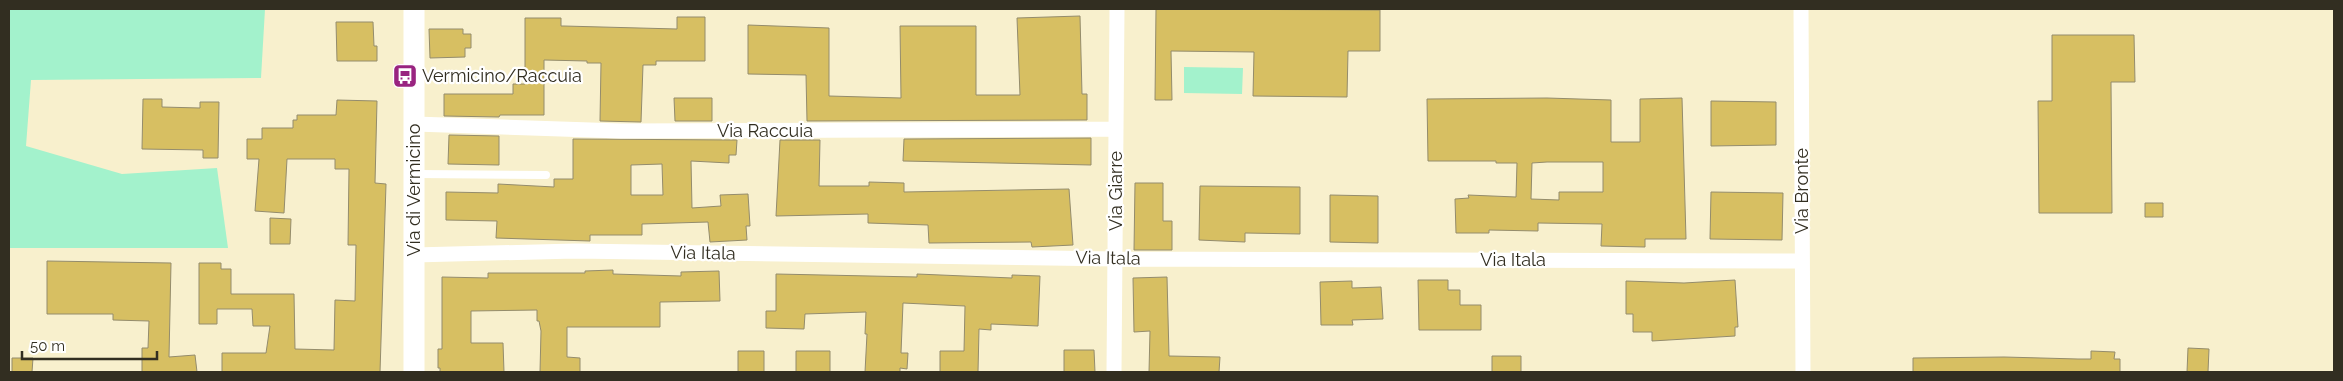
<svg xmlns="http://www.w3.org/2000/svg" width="2343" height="381" font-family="Raleway,sans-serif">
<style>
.green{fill:#a3f2cc}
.building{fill:#d7bf62;stroke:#948c6c;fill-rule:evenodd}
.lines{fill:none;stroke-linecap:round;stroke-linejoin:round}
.service{stroke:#fff;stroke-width:8}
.minor{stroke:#fff;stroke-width:15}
.secondary{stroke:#fff;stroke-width:21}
.labels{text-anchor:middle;stroke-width:4.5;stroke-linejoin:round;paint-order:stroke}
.poi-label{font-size:18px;fill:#322e21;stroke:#fff;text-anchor:start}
.street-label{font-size:18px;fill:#322e21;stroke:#fff}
</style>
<rect width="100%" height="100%" fill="#f8f0cd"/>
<path class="green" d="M9 9H265L261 78 31 80 26 146 122 174 217 168 228 248H9Z
M1184 67 1243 68 1242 94 1184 93Z"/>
<path class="building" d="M1156 9 1380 10V51H1348L1347 97 1253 96 1254 52 1171 51 1172 100H1155Z
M1080 16 1082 94H1087V120L807 121 806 75 748 74V25L829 28V96L901 98 900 26H976V95H1020L1017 18Z
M677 17H705V61H656V65H643L641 122 600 121 601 63H587V61L544 60V115H500L499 117 444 116V94H513V84H525V18H561V26H564L677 29Z
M336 22H373L374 46H377V61H337Z
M429 29H463V34H471V48H465V57L430 58Z
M2052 35H2134L2135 82H2111L2112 213H2039L2038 101H2052Z
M674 98H712V121H675Z
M1547 98 1611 100V142H1640V99L1682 98 1686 239H1645V247L1601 246 1602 224 1538 223V231L1489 230V233H1456L1455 199 1469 198 1468 195 1516 197 1517 163H1496V161H1428L1427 99ZM1547 162H1603V192H1559V200L1531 199 1532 163Z
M143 99H162V107L200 108V102H219L218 158H203V150L142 149Z
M337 100 377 101 375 183 386 184 380 372H222V353H266L270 326H253L252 309H217V324H199V263H221V269H231V294H294L295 349 334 350 335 300 355 301 356 245H348L349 169H335V159H287L284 213 255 211 259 159H247V139H262V128H293V120H297V115H336Z
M1711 101 1776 102V145L1711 146Z
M449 135 499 136V165L448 164Z
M1091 138V165L903 161 904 139Z
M573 139 737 140 736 155H729V163L691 161 692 208 721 206 720 195 748 194 750 226H746L747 240 710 242 708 222 642 224V235H590V241L496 238 497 221 446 220V192L498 193V184L554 187V179H573ZM662 164 663 195H631V165Z
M780 140H820L819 186H869V182L904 183V192L1069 189 1073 245 1032 247 1031 242 929 243 928 225 868 223V214L776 216Z
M1135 183H1163V221H1172V250H1134Z
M1200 186 1300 187V234L1245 233V242L1199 240Z
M1711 192 1783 193 1782 240 1710 239Z
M1330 195 1378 196V243L1330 242Z
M2145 203H2163V217H2145Z
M270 218 291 219 290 244H270Z
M47 261 171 263 169 357 195 355 197 372H142V348H148L149 321 113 320V314H47Z
M613 270V274L681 276V272L719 271 720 301 660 302V327H567V357L580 358V372H540L541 331 539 321H537V310L471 311V343H503L504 372H440V368H438V349H442V277L488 278V273H585V271Z
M776 274 917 277V274L1012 278V275L1040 276 1038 326 991 324V330L979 329 978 372H940V351H964L965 306 903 303 901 353H908L907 369 900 368V372H865L867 334H865L866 312 805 314 804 329 766 328V311H776Z
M1167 277 1169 356 1220 357 1219 372H1149L1150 331 1134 332 1133 278Z
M1418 280H1448V290H1460V305H1481V330H1419Z
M1735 280 1738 327H1735V336L1652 341V332H1633V314H1626V281L1684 283Z
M1352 281V288L1381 287 1383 319 1352 320 1353 325H1321L1320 282Z
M2188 348 2209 349 2208 372H2187Z
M1064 350H1094L1095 372H1064Z
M738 351H764V372H738Z
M796 351H830V372H796Z
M2091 351 2115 352 2114 359H2120V372H1913V358L2004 357 2078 359H2091Z
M1492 356H1521V372H1492Z
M12 358H33L32 372H12Z"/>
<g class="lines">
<path class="service" d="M416 174 546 175"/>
<path class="minor" d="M1801 9 1803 372
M415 124 621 131 1116 129
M414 255 575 251 1116 259 1802 261
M1114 372 1117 9"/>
<path class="secondary" d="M414 9V372"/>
</g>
<defs>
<symbol id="bus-square" viewBox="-11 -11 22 22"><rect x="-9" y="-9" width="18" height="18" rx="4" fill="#992480" stroke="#fff"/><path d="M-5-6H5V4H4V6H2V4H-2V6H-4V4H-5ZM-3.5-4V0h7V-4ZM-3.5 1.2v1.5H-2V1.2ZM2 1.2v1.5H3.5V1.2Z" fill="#fff"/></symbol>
</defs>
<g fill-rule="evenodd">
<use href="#bus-square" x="391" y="62" width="28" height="28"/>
</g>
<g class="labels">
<g class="poi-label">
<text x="422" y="82">Vermicino/Raccuia</text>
</g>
<g class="street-label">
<text x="765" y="137">Via Raccuia</text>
<text transform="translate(414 190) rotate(-90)" y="6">Via di Vermicino</text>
<text transform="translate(1116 191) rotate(-90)" y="6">Via Giarre</text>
<text transform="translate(1802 191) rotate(-90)" y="6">Via Bronte</text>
<text transform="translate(703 253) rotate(1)" y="6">Via Itala</text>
<text transform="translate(1108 258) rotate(1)" y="6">Via Itala</text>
<text x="1513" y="266">Via Itala</text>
</g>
</g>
<rect width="2343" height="381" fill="none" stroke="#322e21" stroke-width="20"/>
<path d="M22 351v8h135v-8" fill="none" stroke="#322e21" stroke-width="2.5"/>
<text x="30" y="351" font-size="15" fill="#322e21" stroke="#ffffff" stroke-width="4" paint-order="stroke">50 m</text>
</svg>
